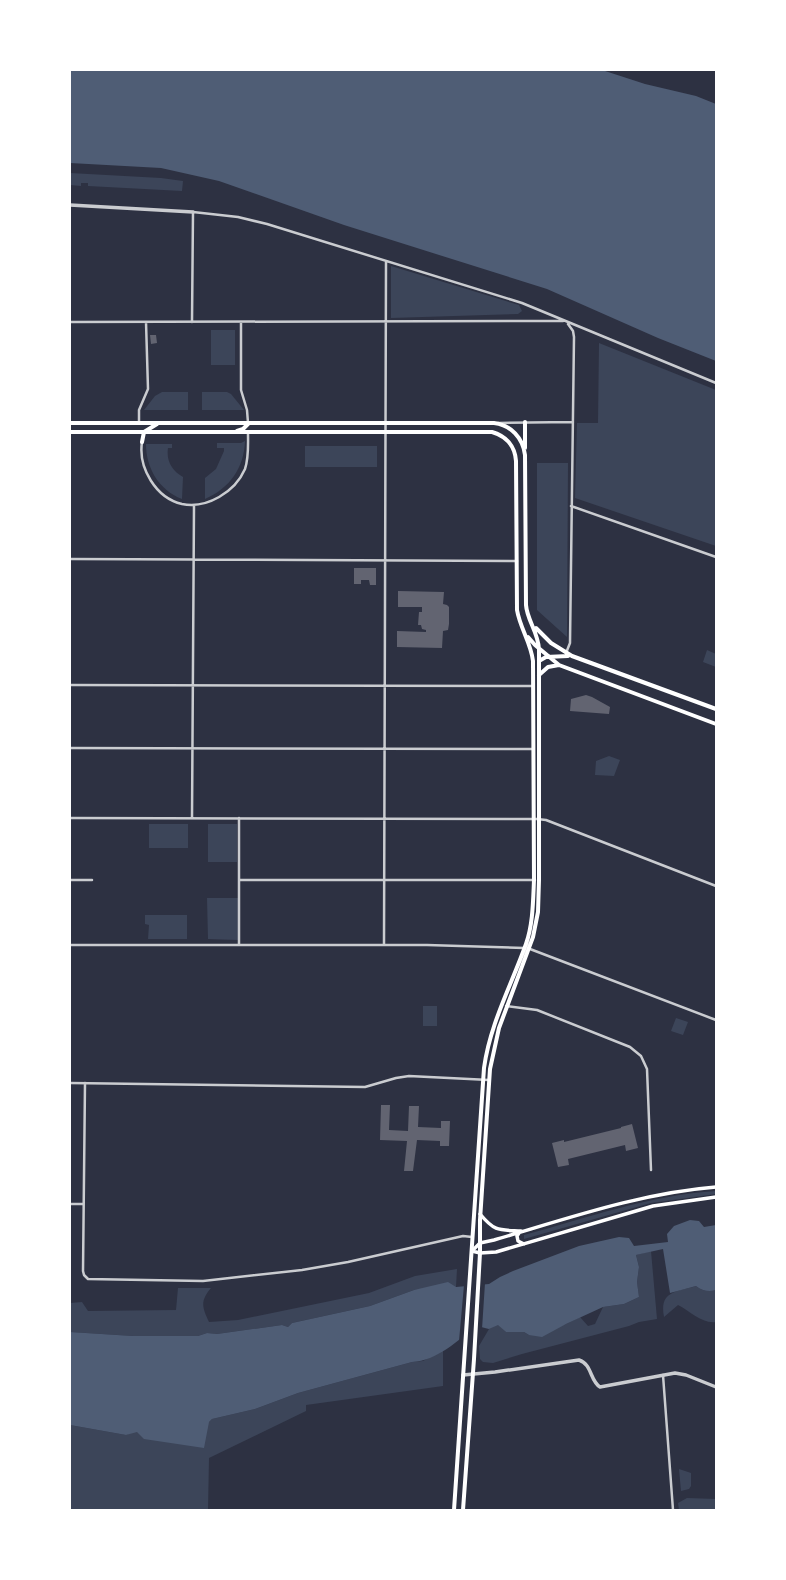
<svg xmlns="http://www.w3.org/2000/svg" width="786" height="1580" font-family="Helvetica,sans-serif">
<style>
.green{fill:#3c4559}
.water{fill:#4f5d75}
.pier{fill:#2d3142}
.building{fill:#626471}
.lines{fill:none;stroke-linecap:round;stroke-linejoin:round}
.minor{stroke:#caccd0;stroke-width:2.5}
.tertiary{stroke:#caccd0;stroke-width:3.5}
.secondary{stroke:#fff;stroke-width:3.5}
.primary{stroke:#fff;stroke-width:4}
</style>
<rect width="100%" height="100%" fill="#2d3142"/>
<path class="green" d="M70 173 161 178 183 181 182 191 88 186V183H81V186L70 185Z
M391 266 519 305 522 311 518 314 391 318Z
M211 330H235V365H211Z
M599 343 716 390V546L575 498 577 423H598Z
M162 392H188V410H144L155 396Z
M202 392H227L231 394 244 410H202Z
M245 441C244 468 230 488 205 499V478L216 469 224 451V448H217V443H241Z
M146 444H172V448H168C166 461 172 471 183 477L182 499C159 490 146 468 146 444Z
M305 446H377V467H305Z
M537 463H568L567 637 537 610Z
M707 650 716 654V667L703 662Z
M609 756 620 760 614 776 595 775 596 761Z
M149 824H188V848H149Z
M208 824H237V862H208Z
M207 898H238V940L208 939Z
M145 915H187V939H148L149 925 145 924Z
M423 1006H437V1026H423Z
M676 1018 688 1022 683 1035 671 1031Z
M716 1191V1194L651 1203 524 1239V1235C587 1218 650 1195 716 1191Z
M651 1251 657 1319 639 1322 629 1326 522 1354 493 1363 483 1362 480 1359 479 1346 489 1329 498 1324 506 1332H524L529 1335 566 1324 580 1317 588 1326 595 1324 603 1307 624 1304 639 1297 637 1282 639 1267 636 1255Z
M457 1269 456 1287 414 1290 370 1306 292 1323 288 1327 282 1325 217 1334 207 1333 198 1336H133L70 1332V1303L82 1302 88 1311 176 1310 178 1288H211C200 1301 202 1307 209 1322L238 1320 369 1293 415 1276Z
M696 1286C702 1291 709 1292 716 1290V1322C702 1324 690 1311 678 1305L664 1317C659 1291 676 1292 696 1286Z
M443 1350V1386L306 1405V1411L209 1458 208 1510H70V1425L126 1435 133 1432 209 1422 212 1419 255 1409 298 1393 412 1362 423 1361Z
M679 1469 691 1473V1486L689 1489 681 1491Z
M687 1498 716 1499V1510H679L678 1503Z"/>
<path class="water" d="M70 70H602L645 84 696 96 716 104V361L658 338 547 289 344 225 219 181 161 168 70 163Z
M690 1220 699 1221 704 1227 716 1225V1290C709 1292 702 1291 696 1286L670 1293 663 1249 636 1255 639 1267 637 1282 639 1297 624 1304 603 1307 566 1324 542 1337 529 1335 524 1332H506L498 1325 489 1329 477 1326C458 1340 437 1361 412 1362L298 1393 255 1409 212 1419 209 1422 204 1448 144 1439 137 1432 126 1435 70 1425V1332L133 1336H198L207 1333 217 1334 282 1325 288 1327 292 1323 370 1306 414 1290 448 1282 456 1287 489 1284 500 1277 513 1271 579 1246 619 1237 629 1238 634 1246 668 1242 667 1234 674 1226Z"/>
<path class="pier" d="M485 1283 482 1329 477 1328 459 1341 464 1285Z"/>
<path class="building" d="M150 335H156L157 343 151 344Z
M354 568H376V585H370L369 580H361V584H354Z
M398 591 444 592 443 604 447 605 449 607V624L448 630 443 631 442 648 397 647V631L426 632V630L422 629 421 625H418L419 612H422V607H398Z
M586 695 592 697 610 707 609 714 570 711 571 699Z
M381 1105H390L389 1130 408 1131 409 1106H419L418 1127 441 1128V1121H450L449 1146H440V1141L417 1140 413 1171H404L407 1141 380 1140Z
M632 1124 638 1148 626 1151 625 1145 568 1159 569 1165 558 1167 552 1143 564 1140V1142L621 1128V1127Z"/>
<g class="lines">
<path class="minor" d="M70 322 563 321
M192 322 193 212 238 217 267 224 522 303 716 383
M241 322V390L247 410 248 423
M139 423V410L148 389 146 322
M498 423 573 422
M142 442C138 468 156 498 182 504 207 509 235 492 245 469 249 457 248 445 248 432
M571 506 716 557
M70 559 517 561
M566 653 570 643 574 337 573 331 568 324
M70 685 533 686
M70 748 533 749
M70 818 537 819 546 820 716 886
M192 818 194 505
M70 880H92
M239 880H535
M70 945H427L524 948
M239 945V818
M384 945 386 262
M530 949 716 1020
M506 1006 537 1010 630 1047 641 1056 647 1069 651 1170
M70 1083 365 1087 396 1078 409 1076 489 1080
M85 1083 83 1271 84 1275 88 1279 203 1281 302 1270 348 1262 463 1236 472 1237
M70 1204H83
M663 1375 673 1510"/>
<path class="tertiary" d="M70 205 193 212
M463 1375 495 1372 579 1360C592 1364 590 1381 600 1387L675 1373 686 1375 716 1387"/>
<path class="secondary" d="M716 1187C640 1193 566 1219 494 1240L480 1243 472 1251 480 1253 496 1252 653 1206 716 1197
M480 1214C495 1232 499 1230 521 1231
M519 1233 517 1236 518 1241 524 1244"/>
<path class="primary" d="M525 422V448
M70 423H494C511 425 523 438 525 455L526 605C527 620 538 632 539 649V880L538 912 533 937 499 1028 490 1069 480 1220V1253L474 1359 463 1510
M237 431 243 429 248 424
M70 432H492C506 436 515 446 516 461L517 610C520 628 531 643 533 661L534 880C533 902 533 924 526 944 511 986 490 1024 484 1068L454 1510
M142 442 144 432 157 424
M536 628 551 643 572 656 716 709
M528 637 535 645 559 665 716 724
M539 661 546 657 568 656
M539 675 548 667 559 665"/>
</g>
<rect width="786" height="1580" fill="none" stroke="#ffffff" stroke-width="142"/>
</svg>
